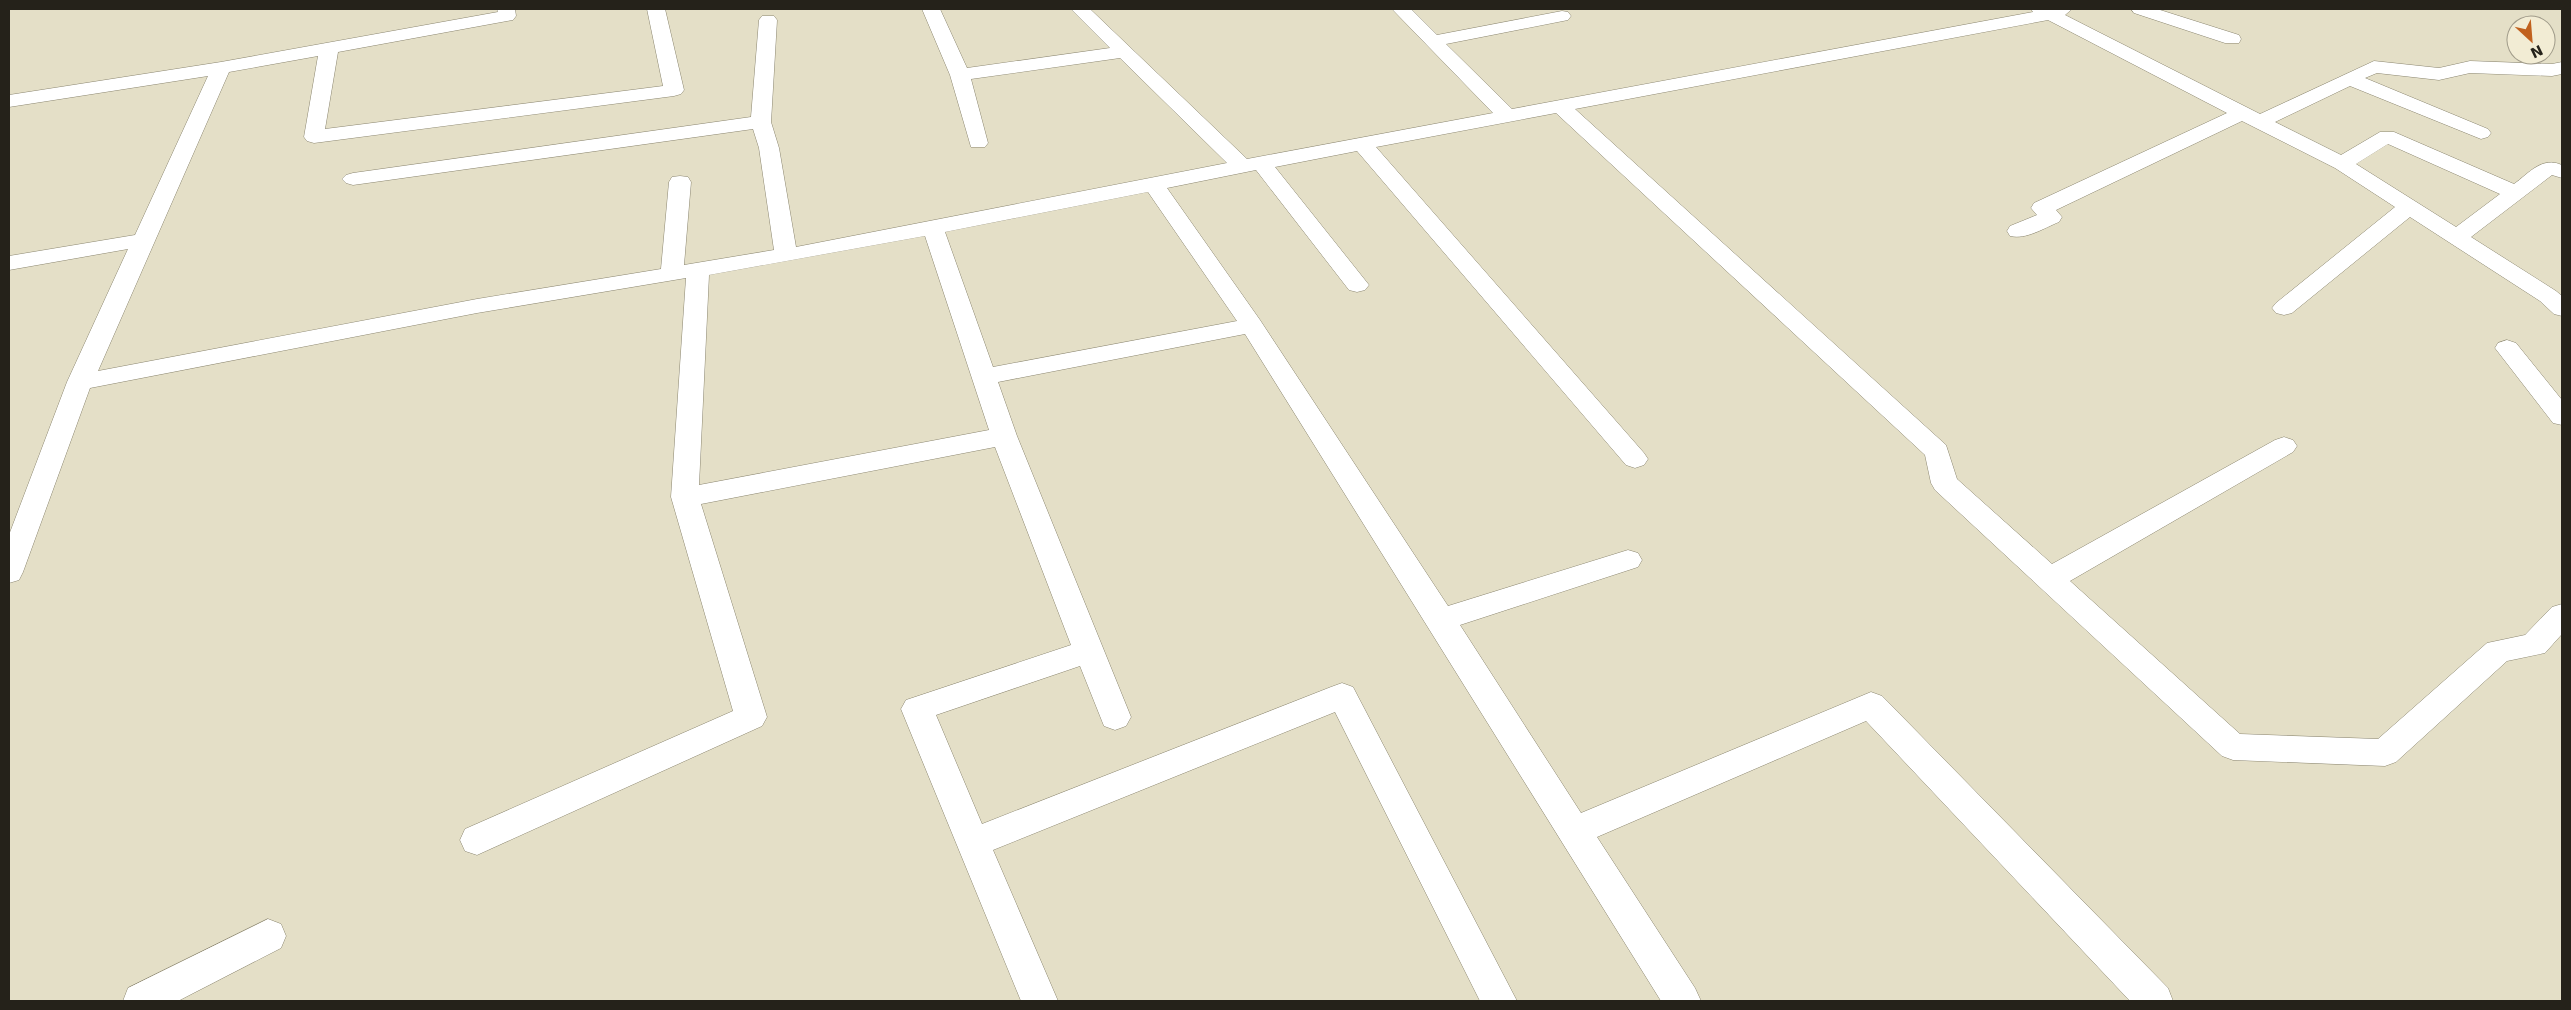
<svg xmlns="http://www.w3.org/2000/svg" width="2571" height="1010" font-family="'DejaVu Sans',sans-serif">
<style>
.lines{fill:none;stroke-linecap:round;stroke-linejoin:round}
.minor-casing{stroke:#8b8670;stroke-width:1}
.minor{fill:#fff;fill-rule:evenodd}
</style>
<rect width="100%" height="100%" fill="#e4dfc7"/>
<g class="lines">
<defs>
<path id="minor" d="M497 9H515L516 16 513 20 507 21 338 52 325 129 663 86 647 9H665L684 90 681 94 674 96 314 143 307 141 304 137 318 56 229 72 98 371 477 299 661 269 669 182 672 177 680 176 688 177 691 182 684 265 774 250 759 148 753 129 353 185 346 183 342 179 346 175 353 173 751 117 759 20 762 16H774L777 20 771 122 779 148 796 247 1227 163 1120 58 971 79 988 143 985 147H971L950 75 922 9H940L967 68 1110 48 1071 9H1090L1247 159 1493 113 1392 9H1411L1437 35 1562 11 1568 12 1571 16 1568 20 1446 44 1512 109 2033 12 2031 9H2072L2065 15 2260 114 2374 61 2439 68 2470 61 2552 64 2562 62V74L2552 76 2470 73 2439 80 2377 73 2365 78 2488 129 2491 133 2488 137 2481 139 2350 86 2275 122 2341 155 2380 132H2394L2514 184C2529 173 2542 156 2562 165V178L2552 175 2471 237 2556 291 2562 296V316L2554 314 2540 301 2410 217 2292 313 2284 315 2276 313 2272 308 2276 303 2395 207 2335 168 2242 121 2056 210 2062 217 2059 222C2044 228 2026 240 2010 236L2007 231 2010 226 2037 215 2031 208 2034 203 2227 113 2048 20 1575 109 1946 445 1957 479 2052 564 2275 440 2284 437 2293 440 2297 446 2293 452 2070 581 2240 734 2378 739 2487 643 2525 635 2552 607 2562 604V634L2545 653 2507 661 2396 762 2385 766 2233 760 2222 756 1935 490 1931 483 1925 455 1556 113 1376 147 1644 453 1648 459 1644 465 1635 468 1626 465 1357 151 1275 167 1369 285 1365 290 1357 292 1349 290 1256 170 1167 188 1260 320 1448 606 1628 550 1638 553 1642 560 1638 567 1460 625 1581 813 1871 692 1882 696 2168 988 2173 1001H2130L1866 721 1597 837 1695 988 1701 1001H1661L1245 334 998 382 1017 436 1131 717 1126 726 1115 730 1104 726 1080 666 936 715 982 824 1331 687 1342 683 1353 687 1517 1001H1480L1335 712 993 850 1058 1001H1021L901 709 906 700 1071 645 995 447 701 504 767 717 762 726 477 855 465 851 460 840 465 829 733 711 671 497 686 278 477 313 90 388 23 572 19 580 9 583V535L67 382 128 249 9 270V256L135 235 208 76 9 107V95L221 62 498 12ZM2388 144 2500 194 2456 227 2356 164ZM1148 192 1237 321 993 367 945 232ZM925 236 989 430 699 485 709 275Z
M2131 9H2157L2239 35 2241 39 2239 43H2225L2134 13Z
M2507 340 2516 343 2562 400V425L2553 423 2495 348 2498 343Z
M268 919 281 924 286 936 281 948 178 1001H123L128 988Z"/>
</defs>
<use href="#minor" class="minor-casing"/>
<use href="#minor" class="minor"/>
</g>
<rect width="2571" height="1010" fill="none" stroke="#25221a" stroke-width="20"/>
<g transform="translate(2531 40) rotate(154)"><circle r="24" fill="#f2ecd4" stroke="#a09b8a"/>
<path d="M0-4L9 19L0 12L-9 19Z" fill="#c1611e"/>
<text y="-8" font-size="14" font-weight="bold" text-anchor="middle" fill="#25221a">N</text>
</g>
</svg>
